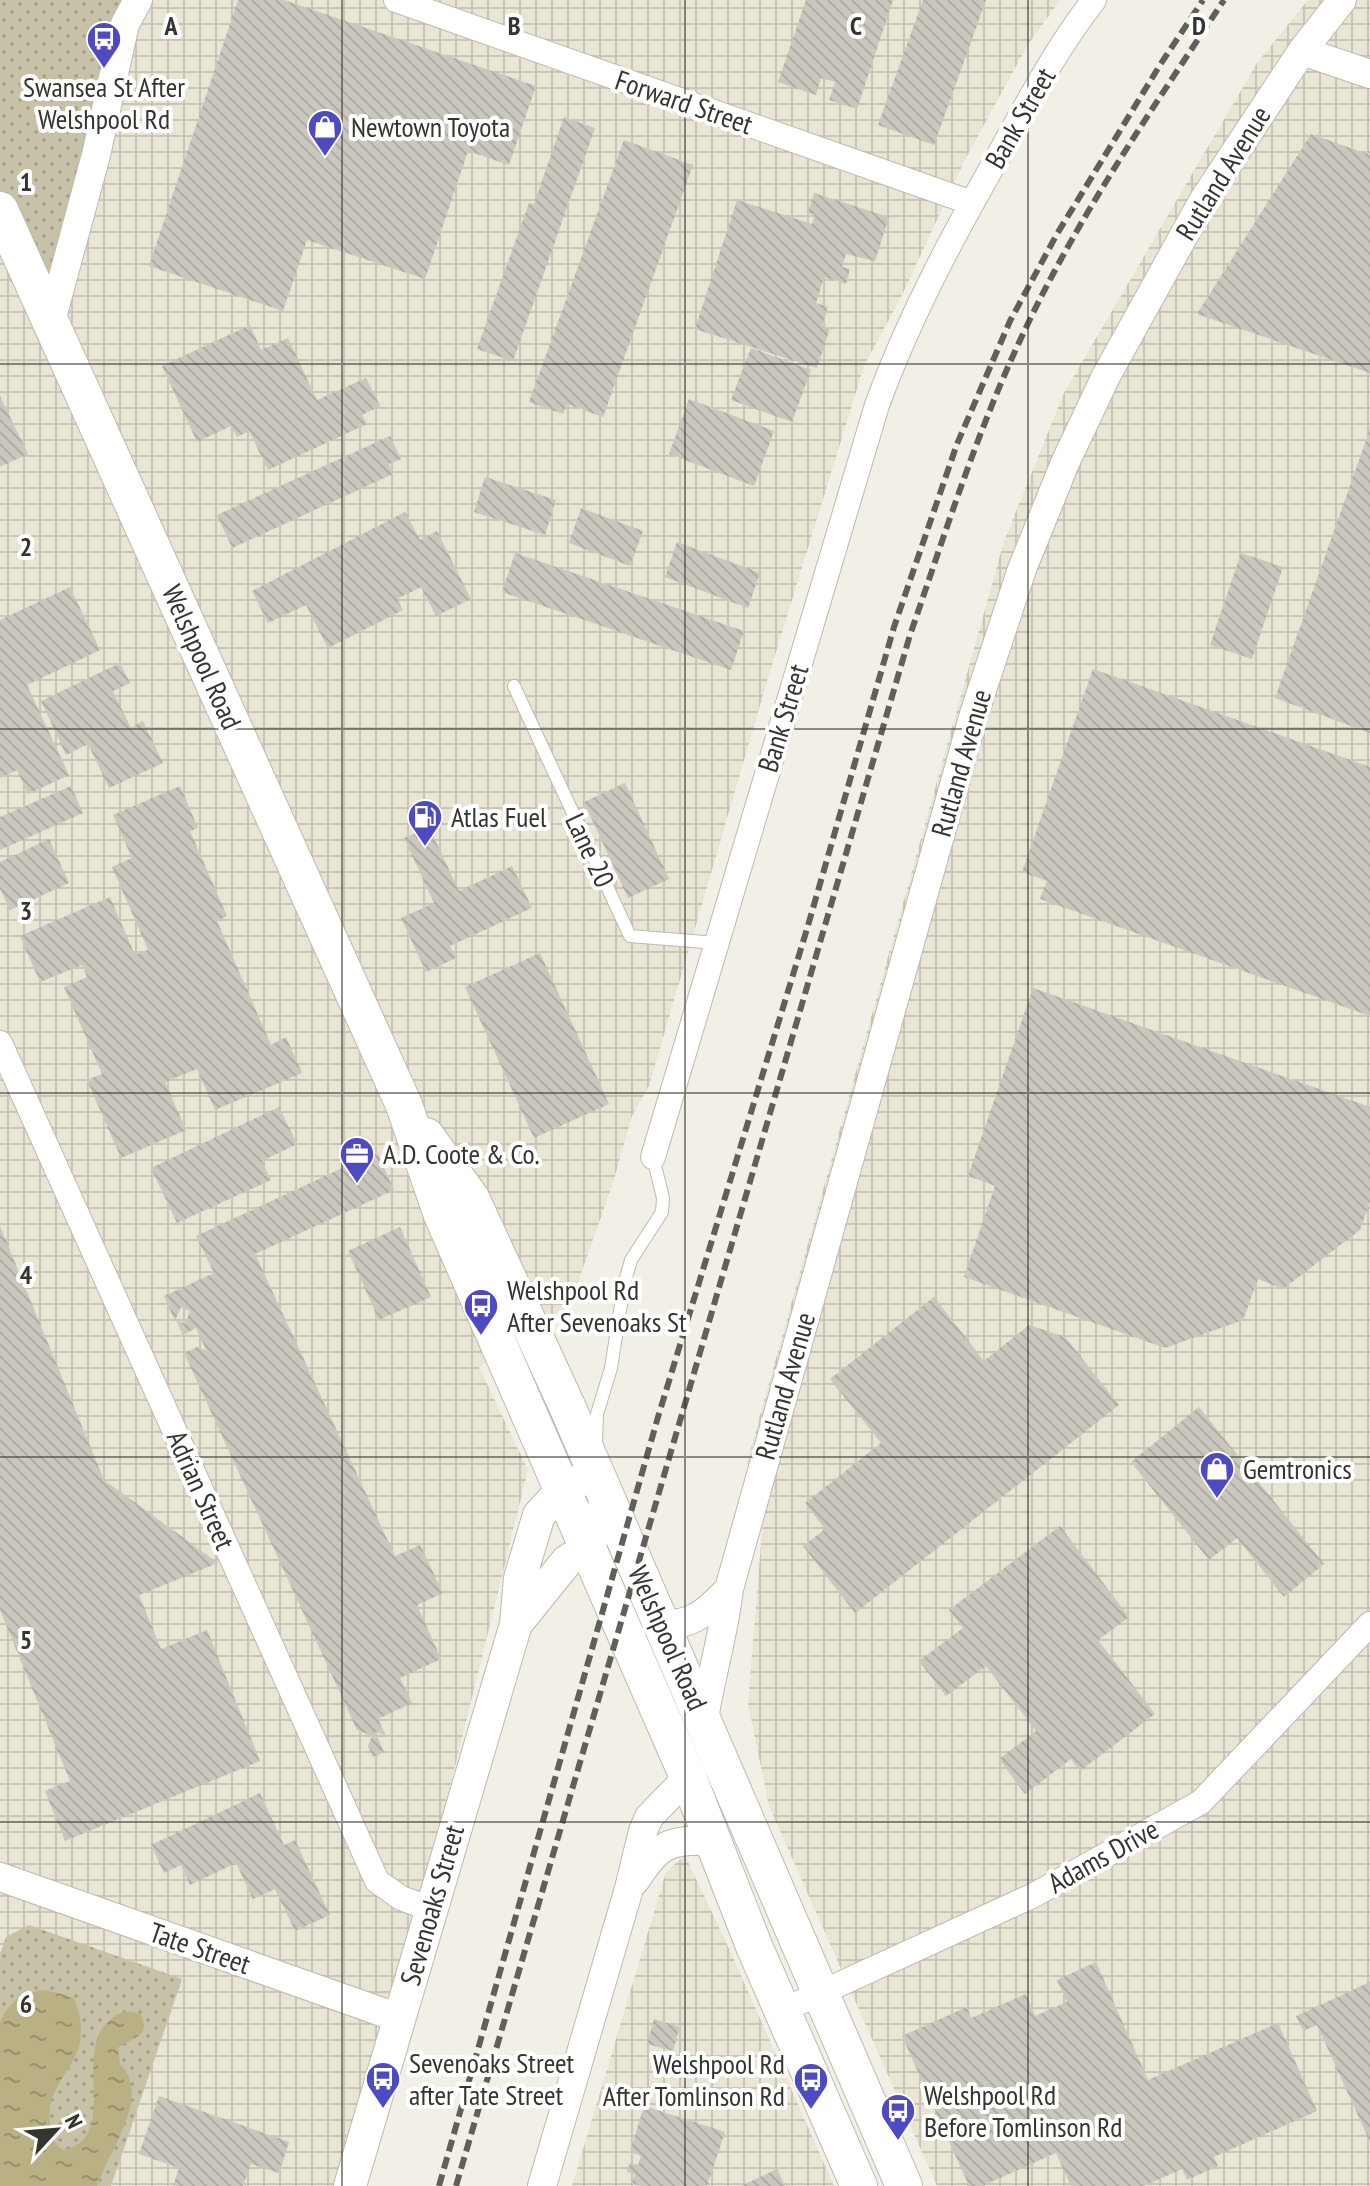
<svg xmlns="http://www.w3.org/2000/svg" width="1370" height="2186" font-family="'PT Sans Narrow',sans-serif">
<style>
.industrial{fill:url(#industrial-grid)}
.park{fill:url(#park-dots)}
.water{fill:url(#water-ripples)}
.building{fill:url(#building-back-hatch)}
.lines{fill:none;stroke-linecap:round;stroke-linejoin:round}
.service-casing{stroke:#bcbab0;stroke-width:14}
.minor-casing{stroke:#bcbab0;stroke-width:26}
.tertiary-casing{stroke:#bcbab0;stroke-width:30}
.secondary-casing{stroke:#bcbab0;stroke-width:34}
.primary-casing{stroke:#bcbab0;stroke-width:38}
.service{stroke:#fff;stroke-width:12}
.minor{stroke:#fff;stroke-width:24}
.tertiary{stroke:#fff;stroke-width:28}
.secondary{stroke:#fff;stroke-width:32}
.primary{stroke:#fff;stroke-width:36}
.rail{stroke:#605f5a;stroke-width:6;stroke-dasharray:12 6;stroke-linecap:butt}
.grid{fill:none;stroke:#343430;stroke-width:2;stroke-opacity:0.55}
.labels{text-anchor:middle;stroke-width:8;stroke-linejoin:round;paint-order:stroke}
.poi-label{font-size:28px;fill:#343430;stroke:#fff;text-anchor:start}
.street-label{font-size:28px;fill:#343430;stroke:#fff}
.grid-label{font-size:26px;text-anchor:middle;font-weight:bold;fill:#343430;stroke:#fff;stroke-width:8;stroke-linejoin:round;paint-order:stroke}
</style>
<defs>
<pattern id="industrial-grid" width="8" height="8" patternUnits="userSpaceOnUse" patternTransform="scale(2)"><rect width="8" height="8" fill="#e8e5d4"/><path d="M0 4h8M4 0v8" fill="none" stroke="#c8c5b6"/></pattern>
<pattern id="park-dots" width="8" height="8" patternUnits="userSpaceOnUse" patternTransform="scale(2)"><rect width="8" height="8" fill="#c7c2a7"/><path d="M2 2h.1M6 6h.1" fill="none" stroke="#a29e88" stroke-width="1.8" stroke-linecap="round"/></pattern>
<pattern id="water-ripples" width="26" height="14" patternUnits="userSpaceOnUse" patternTransform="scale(2)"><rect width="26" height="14" fill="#b9b184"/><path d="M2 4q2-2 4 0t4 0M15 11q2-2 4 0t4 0" fill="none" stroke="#97916c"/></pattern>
<pattern id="building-back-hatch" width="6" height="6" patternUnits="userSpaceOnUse" patternTransform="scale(2)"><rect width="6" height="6" fill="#cac8be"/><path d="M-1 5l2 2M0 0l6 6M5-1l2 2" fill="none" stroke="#aeaca4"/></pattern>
</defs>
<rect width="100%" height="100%" fill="#f2f0e6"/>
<path class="industrial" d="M134 0H1060L1027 46 965 160 902 295 864 366 768 678 649 1086 632 1116 612 1186 568 1310 479 1367 528 1470 352 2186H0V237Z
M1308 0H1370V2186H937L769 1806 748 1704 764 1507 747 1462 1004 541 1064 393 1257 63Z
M685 1855 732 1955 834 2186H572L666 1872Z"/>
<path class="park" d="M0 0H124L51 321 0 210Z
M29 1925 182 1979 111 2186H0V1954L6 1937Z"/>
<path class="water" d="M43 1990 62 1994 74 1999C82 2015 84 2038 76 2054 63 2083 44 2093 51 2129 52 2139 54 2144 63 2150 122 2139 70 2050 111 2019 120 2011 128 2010 140 2014 153 2037 131 2037 118 2048L120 2064C152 2095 109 2151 97 2186H0V2024C7 2002 22 1994 43 1990Z"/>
<path class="building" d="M238 0H284L536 86 509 165 468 151 425 279 307 240 283 311 149 266Z
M806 0H893L857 109 829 100 835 82 821 78 816 95 778 82Z
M923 0H986L934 145 878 125Z
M564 117 595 128 513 361 477 349 529 203 534 204Z
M1311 134 1370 155V373L1197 314Z
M624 140 693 165 603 417 567 404 563 414 529 402Z
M814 193 889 217 875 261 846 254 842 267 850 269 846 284 824 277 816 303 828 307 822 325 830 328 817 368 695 329 737 200 812 224 815 215 808 213Z
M250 325 261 350 288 338 317 400 366 378 380 406 362 415 367 424 268 470 249 431 237 437 231 426 197 442 162 366Z
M751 348 811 370 792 422 731 400Z
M0 396 28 454 0 467Z
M689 399 774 431 754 486 669 454Z
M1370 429V733L1275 698Z
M390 436 401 459 389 464 393 474 232 548 217 515Z
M485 477 556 500 545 535 474 512Z
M581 508 643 531 630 566 569 543Z
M405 512 420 540 437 531 471 599 436 616 421 587 397 599 403 610 328 648 306 605 268 623 252 591Z
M677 542 760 573 748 608 665 577Z
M515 553 744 631 731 670 502 592Z
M1241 553 1283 567 1252 659 1210 645Z
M70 587 100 650 27 685 69 775 28 794 17 770 0 778V620Z
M120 663 130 683 113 691 131 728 143 721 163 763 109 788 88 744 66 755 41 701Z
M1093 669 1370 767V1016L1040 899 1047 881 1022 872Z
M625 783 669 879 628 898 584 802Z
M71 786 83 813 0 850V817Z
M180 786 198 828 190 831 227 916 217 921 271 1045 286 1037 302 1073 215 1110 197 1069 165 1082 186 1130 121 1158 87 1080 102 1074 64 987 87 977 82 965 40 982 20 936 110 897 135 955 148 950 112 867 132 858 113 815Z
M429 827 459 891 512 866 532 908 450 946 456 958 426 972 401 918 434 903 404 838Z
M49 839 69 883 10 910 0 889V862Z
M540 953 609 1104 534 1138 465 987Z
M1033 988 1370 1107V1202L1360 1230 1283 1289 1258 1279 1243 1320 1165 1348 964 1277 995 1186 968 1176Z
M279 1107 297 1144 262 1161 271 1180 177 1223 151 1168Z
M377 1152 394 1190 255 1254 395 1556 420 1545 443 1593 417 1605 441 1659 400 1678 412 1703 378 1719 386 1736 375 1731 384 1752 373 1757 368 1746 372 1736 357 1730 184 1353 197 1347 206 1350 196 1328 183 1335 176 1320 185 1324 190 1311 181 1307 175 1321 164 1296 214 1273 196 1236Z
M0 1226 104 1480 218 1563 139 1595 161 1649 207 1630 260 1761 65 1841 45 1791 70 1781 0 1610Z
M400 1227 431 1297 379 1320 348 1251Z
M934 1297 984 1361 1029 1325 1065 1337 1119 1405 855 1613 803 1546 825 1529 805 1503 881 1443 830 1379Z
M1199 1407 1324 1564 1284 1597 1237 1538 1209 1560 1131 1462Z
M1060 1526 1129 1617 1098 1640 1155 1714 1080 1771 1071 1759 1025 1794 999 1759 1036 1731 986 1666 946 1696 919 1661 963 1628 949 1610Z
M260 1793 284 1845 295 1840 330 1915 295 1931 275 1889 253 1899 236 1863 190 1885 181 1865 164 1873 151 1845Z
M1096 1962 1148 2080 1278 2023 1317 2111 1214 2157 1218 2166 1187 2180 1182 2169 1144 2186H1071L1056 2153 982 2186H969L902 2036 967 2007 971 2018 1026 1994 1035 2016 1067 2002 1057 1980Z
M1370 1982V2142L1317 2025 1303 2031 1296 2016Z
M654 2019 680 2027 673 2051 647 2044Z
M159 2096 289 2142 279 2173 251 2164 243 2186H173L179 2168 139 2154Z
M644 2106 725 2132 707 2186H640L632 2183 635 2174 627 2172 630 2163 638 2165 641 2156 630 2152Z
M777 2169 785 2186H741Z"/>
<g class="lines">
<defs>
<path id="service" d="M514 686 630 936 717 943
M596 1443 597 1414 611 1368 624 1285 631 1260 662 1212 663 1198 653 1157"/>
<path id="minor" d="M396 0 972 203
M0 1043 377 1881 401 1898 431 1909
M653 1157 877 405C908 320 950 241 995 162 1026 106 1055 50 1094 0
M781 2011 1034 1895 1201 1802 1370 1624"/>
<path id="tertiary" d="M1302 51 1370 74
M51 321 96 155 125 24 138 0
M661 1623C692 1628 709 1609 729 1589
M704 1719C711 1675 724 1633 729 1589L974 714 1022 569 1065 463 1106 376 1203 201 1302 51 1342 0
M0 1877 399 2018
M635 1881C659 1844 668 1839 712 1841
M542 2186 628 1892 643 1831 649 1817 688 1777"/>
<path id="secondary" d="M516 1624 567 1561 588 1548 607 1500
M350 2186 516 1624 520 1578 539 1515 563 1489 595 1473"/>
<path id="primary" d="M0 210 404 1105 442 1215 688 1777 754 1946 859 2186
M426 1136 471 1198 567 1406 904 2186"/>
</defs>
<use href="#service" class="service-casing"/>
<use href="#minor" class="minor-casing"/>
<use href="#tertiary" class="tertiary-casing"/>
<use href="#secondary" class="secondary-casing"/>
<use href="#primary" class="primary-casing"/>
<use href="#service" class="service"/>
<use href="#minor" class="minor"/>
<use href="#tertiary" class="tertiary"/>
<use href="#secondary" class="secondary"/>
<use href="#primary" class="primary"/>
<path class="rail" d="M439 2186 658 1417 807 929 894 627 957 444 1010 321 1057 234 1160 65 1203 0
M456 2186 910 635C945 534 977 431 1023 334 1078 216 1153 108 1224 0"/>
</g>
<path class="grid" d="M342 0V2186M685 0V2186M1028 0V2186M0 364H1370M0 729H1370M0 1093H1370M0 1457H1370M0 1822H1370"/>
<defs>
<symbol id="bus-pin" viewBox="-11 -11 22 30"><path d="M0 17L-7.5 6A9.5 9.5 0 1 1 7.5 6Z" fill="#4e4ac1" stroke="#fff"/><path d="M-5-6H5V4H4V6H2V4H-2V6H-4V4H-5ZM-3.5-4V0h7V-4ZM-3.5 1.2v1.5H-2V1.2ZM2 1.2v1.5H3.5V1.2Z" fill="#fff"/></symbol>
<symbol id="shop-pin" viewBox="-11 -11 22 30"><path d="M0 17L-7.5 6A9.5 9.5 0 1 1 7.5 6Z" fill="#4e4ac1" stroke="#fff"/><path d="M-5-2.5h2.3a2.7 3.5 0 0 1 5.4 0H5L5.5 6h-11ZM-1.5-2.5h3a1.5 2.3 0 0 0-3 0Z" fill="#fff"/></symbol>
<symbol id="fuel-pin" viewBox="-11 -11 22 30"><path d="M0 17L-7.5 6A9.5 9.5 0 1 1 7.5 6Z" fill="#4e4ac1" stroke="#fff"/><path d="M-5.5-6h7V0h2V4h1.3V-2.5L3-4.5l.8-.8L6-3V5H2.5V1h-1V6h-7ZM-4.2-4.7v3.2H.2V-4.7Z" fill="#fff"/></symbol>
<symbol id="office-pin" viewBox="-11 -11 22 30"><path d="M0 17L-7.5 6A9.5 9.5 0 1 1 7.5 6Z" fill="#4e4ac1" stroke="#fff"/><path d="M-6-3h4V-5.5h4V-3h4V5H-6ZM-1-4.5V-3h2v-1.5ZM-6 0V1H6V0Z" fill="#fff"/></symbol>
</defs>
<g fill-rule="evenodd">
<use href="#bus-pin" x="84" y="19" width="40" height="54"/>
<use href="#shop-pin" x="305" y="107" width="40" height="54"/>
<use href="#fuel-pin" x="405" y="797" width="40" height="54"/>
<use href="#office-pin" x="337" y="1134" width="40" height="54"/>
<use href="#bus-pin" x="461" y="1286" width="40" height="54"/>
<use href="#shop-pin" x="1197" y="1449" width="40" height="54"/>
<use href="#bus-pin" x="363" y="2059" width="40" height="54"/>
<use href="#bus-pin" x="791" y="2060" width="40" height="54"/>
<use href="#bus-pin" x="878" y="2091" width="40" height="54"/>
</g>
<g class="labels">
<g class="poi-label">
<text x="104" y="97" text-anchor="middle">Swansea St After<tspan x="104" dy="32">Welshpool Rd</tspan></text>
<text x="351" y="137">Newtown Toyota</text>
<text x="451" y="827">Atlas Fuel</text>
<text x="383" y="1164">A.D. Coote &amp; Co.</text>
<text x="507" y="1300">Welshpool Rd<tspan x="507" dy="32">After Sevenoaks St</tspan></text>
<text x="1243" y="1479">Gemtronics</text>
<text x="409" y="2073">Sevenoaks Street<tspan x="409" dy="32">after Tate Street</tspan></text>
<text x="785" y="2074" text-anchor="end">Welshpool Rd<tspan x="785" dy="32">After Tomlinson Rd</tspan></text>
<text x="924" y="2105">Welshpool Rd<tspan x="924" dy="32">Before Tomlinson Rd</tspan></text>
</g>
<g class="street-label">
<text transform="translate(684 102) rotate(19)" y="10">Forward Street</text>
<text transform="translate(1020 118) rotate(-60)" y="10">Bank Street</text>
<text transform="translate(1223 173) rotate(-58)" y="10">Rutland Avenue</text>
<text transform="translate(202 657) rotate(66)" y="10">Welshpool Road</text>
<text transform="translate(783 718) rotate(-73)" y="10">Bank Street</text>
<text transform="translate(961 763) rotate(-74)" y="10">Rutland Avenue</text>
<text transform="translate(590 850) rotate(65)" y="10">Lane 20</text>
<text transform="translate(785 1386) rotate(-74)" y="10">Rutland Avenue</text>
<text transform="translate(201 1490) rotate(66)" y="10">Adrian Street</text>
<text transform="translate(668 1638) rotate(66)" y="10">Welshpool Road</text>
<text transform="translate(1103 1856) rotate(-29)" y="10">Adams Drive</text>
<text transform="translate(432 1905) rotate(-74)" y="10">Sevenoaks Street</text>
<text transform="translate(200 1948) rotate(19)" y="10">Tate Street</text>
</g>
</g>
<g class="grid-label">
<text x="171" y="35">A</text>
<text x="514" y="35">B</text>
<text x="856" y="35">C</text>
<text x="1199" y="35">D</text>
<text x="26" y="191">1</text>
<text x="26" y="556">2</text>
<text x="26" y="920">3</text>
<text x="26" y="1284">4</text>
<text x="26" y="1649">5</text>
<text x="26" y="2013">6</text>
</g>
<g transform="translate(56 2130) rotate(64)" stroke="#ffffff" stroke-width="6" paint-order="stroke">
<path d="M0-6L14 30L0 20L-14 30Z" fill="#343430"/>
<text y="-12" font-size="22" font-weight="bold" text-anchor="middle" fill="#343430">N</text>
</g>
</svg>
